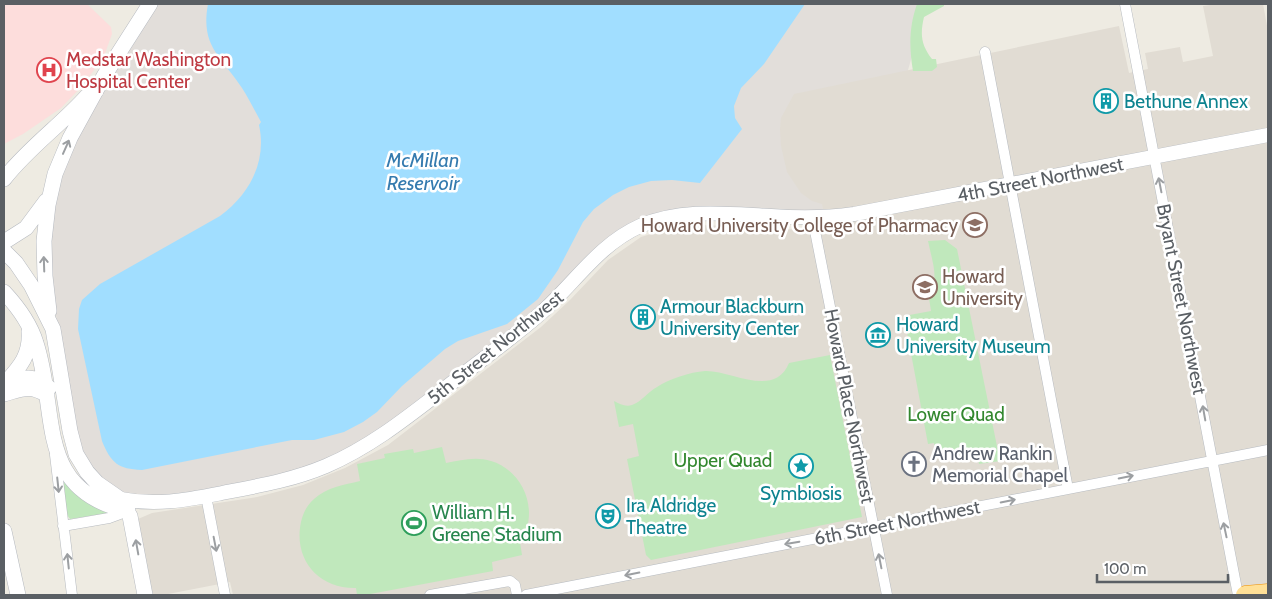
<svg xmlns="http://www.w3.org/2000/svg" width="1272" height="599" font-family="Cabin,sans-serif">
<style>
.industrial{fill:#e2deda}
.education{fill:#e1dcd3}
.medical{fill:#fddddc}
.green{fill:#c0e8bc}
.water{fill:#a1deff}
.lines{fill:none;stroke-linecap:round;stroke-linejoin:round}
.minor-casing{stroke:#b7bbc0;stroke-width:11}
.tertiary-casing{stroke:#b7bbc0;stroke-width:15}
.secondary-casing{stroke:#b6bac0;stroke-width:16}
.trunk-casing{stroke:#f09100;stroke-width:19}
.minor{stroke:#fff;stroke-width:10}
.tertiary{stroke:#fff;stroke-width:14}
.secondary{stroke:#fff;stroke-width:15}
.trunk{stroke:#ffe097;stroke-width:18}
.oneway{stroke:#9c9fa2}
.labels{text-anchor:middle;stroke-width:5;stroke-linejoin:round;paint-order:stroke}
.health-label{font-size:19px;fill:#be3a42;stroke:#fff;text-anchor:start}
.culture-label{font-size:19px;fill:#0d838f;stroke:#fff;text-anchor:start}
.street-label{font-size:19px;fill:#5a5f64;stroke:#fff}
.education-label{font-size:19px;fill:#785e54;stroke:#fff;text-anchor:end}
.park-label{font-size:19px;fill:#32872e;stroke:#fff}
.worship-label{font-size:19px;fill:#5b616d;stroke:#fff;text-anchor:start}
.leisure-label{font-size:19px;fill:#27864d;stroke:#fff;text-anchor:start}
.water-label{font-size:20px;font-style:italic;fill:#357baf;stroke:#fff}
</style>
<rect width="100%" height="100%" fill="#eeebe2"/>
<path class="industrial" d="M150 4H927L906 77 854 214H696L628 232 551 304 385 434 279 482 151 497 121 492 94 472 78 447 50 279V193L104 76Z"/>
<path class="education" d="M1217 4H1263L1268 31V595H233L230 582 163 595H152L138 519 152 513 257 497 303 485 345 468 388 445 541 327 569 301 608 260 641 237 667 229 694 225 771 227 829 234 822 204 812 201 801 193 787 172 781 146 780 129 781 118 794 94 1119 26 1129 73 1148 69 1145 53 1180 47 1183 62 1213 56 1203 6Z"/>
<path class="medical" d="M4 4H87L111 27 112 34 104 56 84 84 61 108 23 134 4 144Z"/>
<path class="green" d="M917 4H944V6L924 17C920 34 921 45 932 59H936L937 67 932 71H913C909 47 909 27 917 4Z
M945 240 957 249 1000 461 979 464 977 453 937 458 934 443 928 444 904 316 931 311 929 298C940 280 932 261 928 241Z
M830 355 862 517 651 560 646 555 627 459 639 456 633 424 619 427 614 401C620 404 625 407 632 405 641 402 648 392 657 387 669 379 690 372 705 371 731 370 774 399 789 363Z
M442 447 446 463C461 460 476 456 491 461 525 471 540 514 520 542L522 555 492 562 493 571 365 595H357L356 588C318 589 293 559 301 522 303 513 307 505 314 499 327 487 344 485 360 481L357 464 385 458 384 454 413 449 414 453Z
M63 480 85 501 110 513 70 519 67 515Z"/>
<path class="water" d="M208 4H805L764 64 741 88 734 106 735 118 742 129 700 183 672 180 651 181 629 187 613 195 594 209 583 222 558 270 538 299 507 324 458 341 445 349 402 386 377 412 363 422 344 432 314 440H292L142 470C118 469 111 463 102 441L78 329 79 309 82 300 100 284 220 216C250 194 267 161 259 125L261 122C255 111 249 99 242 88 222 57 200 47 208 4Z"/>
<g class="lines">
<defs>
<path id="minor" d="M1125 4 1238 595
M985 52 1068 489
M811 217 815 231 887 595
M55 455 72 595
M206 496 225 595
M63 526 109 518 128 511
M430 595 510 581 515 585 517 595
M526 595 1268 450"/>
<path id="tertiary" d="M120 499C157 506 186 500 222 493 258 486 293 480 326 466 375 445 415 411 457 379 485 357 515 336 541 313 575 283 598 245 640 226 682 208 728 214 771 216 799 218 826 218 854 214L1268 135"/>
<path id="secondary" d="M4 179C28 148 61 125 87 96
M4 242 26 228 46 201
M4 251 16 263 31 285 53 329 70 431 76 454 87 472 97 483 120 499 130 516 145 595
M4 292C18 307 30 323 36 343 59 413 34 490 128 511
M49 311 45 276 44 241 48 205 55 174 70 138 104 76 150 4
M6 382C20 367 31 354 29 331
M4 383C21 378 36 373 49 388
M4 394C22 389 30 384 47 395
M4 531 18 595"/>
<path id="trunk" d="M1245 595 1268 593"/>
</defs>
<use href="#minor" class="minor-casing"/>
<use href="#tertiary" class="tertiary-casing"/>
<use href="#secondary" class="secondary-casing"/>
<use href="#trunk" class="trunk-casing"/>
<use href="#minor" class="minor"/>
<use href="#tertiary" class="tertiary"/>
<use href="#secondary" class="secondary"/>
<use href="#trunk" class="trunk"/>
</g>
<defs><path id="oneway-shaft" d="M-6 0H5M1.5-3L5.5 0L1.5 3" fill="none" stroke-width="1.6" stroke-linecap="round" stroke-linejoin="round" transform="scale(1.25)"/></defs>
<g class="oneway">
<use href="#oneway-shaft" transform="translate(66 147) rotate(-66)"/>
<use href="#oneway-shaft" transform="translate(1160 185) rotate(-101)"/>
<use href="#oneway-shaft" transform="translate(44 264) rotate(-92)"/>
<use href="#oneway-shaft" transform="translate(1204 413) rotate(-100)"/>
<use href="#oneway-shaft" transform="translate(1126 477) rotate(-11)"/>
<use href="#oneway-shaft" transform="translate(58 485) rotate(84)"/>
<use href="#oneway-shaft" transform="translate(1008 501) rotate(-11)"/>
<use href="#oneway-shaft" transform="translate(1225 530) rotate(-102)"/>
<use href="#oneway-shaft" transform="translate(792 543) rotate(170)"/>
<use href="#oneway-shaft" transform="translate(215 544) rotate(79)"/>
<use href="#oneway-shaft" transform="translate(137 547) rotate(-100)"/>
<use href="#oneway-shaft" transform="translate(68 561) rotate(-96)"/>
<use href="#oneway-shaft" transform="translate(880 561) rotate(-101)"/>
<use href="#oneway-shaft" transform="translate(632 574) rotate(169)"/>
</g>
<defs>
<symbol id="hospital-ring" viewBox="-11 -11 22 22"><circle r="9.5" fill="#fff" stroke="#e0444e" stroke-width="1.5"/><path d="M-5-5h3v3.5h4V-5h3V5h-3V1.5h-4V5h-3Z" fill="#e0444e"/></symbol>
<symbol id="building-ring" viewBox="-11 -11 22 22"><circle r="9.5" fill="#fff" stroke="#0f9aa8" stroke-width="1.5"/><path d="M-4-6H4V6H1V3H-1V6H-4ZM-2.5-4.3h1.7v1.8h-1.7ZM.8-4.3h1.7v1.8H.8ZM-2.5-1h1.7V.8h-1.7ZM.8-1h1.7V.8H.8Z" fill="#0f9aa8"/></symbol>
<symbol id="university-ring" viewBox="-11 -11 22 22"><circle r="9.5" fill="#fff" stroke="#8d6e63" stroke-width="1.5"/><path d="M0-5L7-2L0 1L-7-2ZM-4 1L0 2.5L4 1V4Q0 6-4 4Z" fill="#8d6e63"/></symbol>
<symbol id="museum-ring" viewBox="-11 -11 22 22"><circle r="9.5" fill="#fff" stroke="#0f9aa8" stroke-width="1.5"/><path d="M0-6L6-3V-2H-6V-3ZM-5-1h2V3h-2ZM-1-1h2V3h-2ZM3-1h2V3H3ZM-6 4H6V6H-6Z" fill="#0f9aa8"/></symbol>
<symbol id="church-ring" viewBox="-11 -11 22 22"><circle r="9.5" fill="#fff" stroke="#6b7280" stroke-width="1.5"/><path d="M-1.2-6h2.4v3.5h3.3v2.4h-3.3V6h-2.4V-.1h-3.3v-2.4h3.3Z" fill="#6b7280"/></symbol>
<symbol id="sight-ring" viewBox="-11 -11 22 22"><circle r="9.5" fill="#fff" stroke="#0f9aa8" stroke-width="1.5"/><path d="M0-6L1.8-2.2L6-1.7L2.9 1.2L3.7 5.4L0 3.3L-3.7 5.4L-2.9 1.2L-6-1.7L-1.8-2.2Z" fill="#0f9aa8"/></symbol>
<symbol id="theatre-ring" viewBox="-11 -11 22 22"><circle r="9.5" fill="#fff" stroke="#0f9aa8" stroke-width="1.5"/><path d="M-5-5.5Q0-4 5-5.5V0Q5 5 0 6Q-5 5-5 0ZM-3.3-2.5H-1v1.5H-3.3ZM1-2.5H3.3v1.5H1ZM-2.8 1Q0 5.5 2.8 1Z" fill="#0f9aa8"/></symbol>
<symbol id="stadium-ring" viewBox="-11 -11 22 22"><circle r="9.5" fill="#fff" stroke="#2e9e5b" stroke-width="1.5"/><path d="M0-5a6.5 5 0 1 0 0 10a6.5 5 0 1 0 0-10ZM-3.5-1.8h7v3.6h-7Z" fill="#2e9e5b"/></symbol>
</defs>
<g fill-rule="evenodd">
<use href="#hospital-ring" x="35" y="56" width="28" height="28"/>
<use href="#building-ring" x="1092" y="87" width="28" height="28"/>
<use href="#university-ring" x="961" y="211" width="28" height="28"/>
<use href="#university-ring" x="911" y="273" width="28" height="28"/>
<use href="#building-ring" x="629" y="303" width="28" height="28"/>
<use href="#museum-ring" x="864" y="321" width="28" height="28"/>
<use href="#church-ring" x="900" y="450" width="28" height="28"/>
<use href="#sight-ring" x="787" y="452" width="28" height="28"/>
<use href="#theatre-ring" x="594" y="502" width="28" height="28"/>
<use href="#stadium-ring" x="400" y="509" width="28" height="28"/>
</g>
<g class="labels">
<g class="health-label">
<text x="66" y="66">Medstar Washington<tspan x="66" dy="22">Hospital Center</tspan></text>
</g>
<g class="culture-label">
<text x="1124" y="108">Bethune Annex</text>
<text x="660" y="313">Armour Blackburn<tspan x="660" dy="22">University Center</tspan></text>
<text x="896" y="331">Howard<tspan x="896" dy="22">University Museum</tspan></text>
<text x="801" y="500" text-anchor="middle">Symbiosis</text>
<text x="626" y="512">Ira Aldridge<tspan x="626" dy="22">Theatre</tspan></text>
</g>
<g class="street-label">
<text transform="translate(1040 179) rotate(-11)" y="7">4th Street Northwest</text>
<text transform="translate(1182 299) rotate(79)" y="7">Bryant Street Northwest</text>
<text transform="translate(495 347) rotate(-39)" y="7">5th Street Northwest</text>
<text transform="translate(850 406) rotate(79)" y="7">Howard Place Northwest</text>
<text transform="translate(897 522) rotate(-11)" y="7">6th Street Northwest</text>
</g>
<g class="education-label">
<text x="958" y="232">Howard University College of Pharmacy</text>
<text x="942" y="283" text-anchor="start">Howard<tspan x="942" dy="22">University</tspan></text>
</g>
<g class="park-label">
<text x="956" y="421">Lower Quad</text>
<text x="723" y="467">Upper Quad</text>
</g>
<g class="worship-label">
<text x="932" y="460">Andrew Rankin<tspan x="932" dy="22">Memorial Chapel</tspan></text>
</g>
<g class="leisure-label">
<text x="432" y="519">William H.<tspan x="432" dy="22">Greene Stadium</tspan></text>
</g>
<g class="water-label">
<text x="423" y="167">McMillan<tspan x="423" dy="23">Reservoir</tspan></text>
</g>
</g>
<rect width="1272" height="599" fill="none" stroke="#5a5f64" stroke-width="10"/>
<path d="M1097 574v8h131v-8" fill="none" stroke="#5a5f64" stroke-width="2.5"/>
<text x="1104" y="574" font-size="15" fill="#5a5f64" stroke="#ffffff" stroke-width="4" paint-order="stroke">100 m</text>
</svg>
